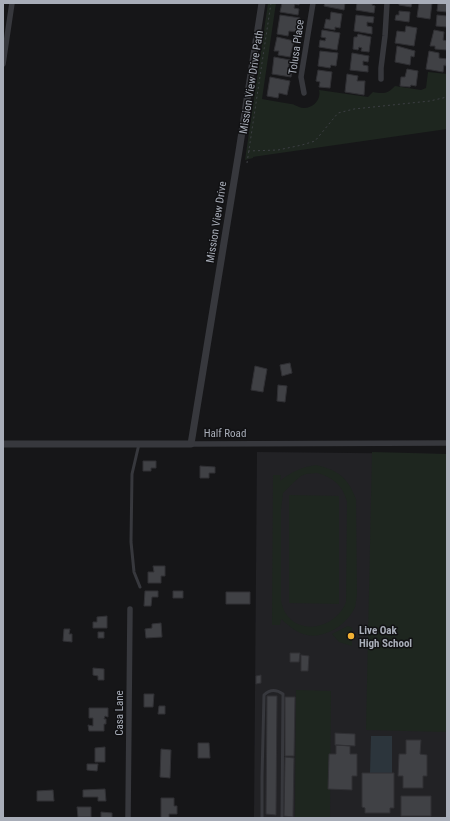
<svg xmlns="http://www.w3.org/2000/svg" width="450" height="821" font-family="'Roboto Condensed',sans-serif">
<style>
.built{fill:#222225}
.green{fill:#1e261f;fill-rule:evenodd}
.water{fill:#2c353c}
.building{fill:#404145;stroke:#303034}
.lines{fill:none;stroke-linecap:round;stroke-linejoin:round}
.path{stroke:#3d3f44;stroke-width:1;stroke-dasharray:2 3;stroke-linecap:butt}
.service{stroke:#37383d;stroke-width:3}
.minor{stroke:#37383d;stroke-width:5.5}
.tertiary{stroke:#37383d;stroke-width:7}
.poi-dot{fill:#f2b134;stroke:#111113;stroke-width:1.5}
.labels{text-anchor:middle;stroke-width:3;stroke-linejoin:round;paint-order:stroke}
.street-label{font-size:11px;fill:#a8adb8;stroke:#111113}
.poi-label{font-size:11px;font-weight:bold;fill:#a8adb8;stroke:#111113;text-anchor:start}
</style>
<rect width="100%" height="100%" fill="#161618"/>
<path class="built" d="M257 452 447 454V818H254Z"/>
<path class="green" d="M268 3H276L262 99C271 101 281 102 291 104 294 104 296 106 299 107 310 111 322 101 319 90L368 97 373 92C383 94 388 94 395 86L421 90 426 88 428 72 447 74V129L253 157V158L245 160Z
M372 452 447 454V732L366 730Z
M316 465C338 470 348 478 356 499L357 595C356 599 356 604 355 607 348 624 325 639 307 635 297 633 289 626 281 619L280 625H272L273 475H281L280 481C291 472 302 467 316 465ZM317 473C333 477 343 486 347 502L346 602C334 633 288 637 281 601V509L283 493 293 483 301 476 306 474Z
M289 495 339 496V604L289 603Z
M348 626 352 628V646L339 642 332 634Z
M296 690 331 691 330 818H295Z"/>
<path class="water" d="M371 736H392V773H370Z"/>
<path class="building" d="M282 3H299V5L295 4 294 8 299 9 298 15 280 12Z
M325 3H345L344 10 324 6Z
M357 3H372V5L375 6 374 13 356 10Z
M399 3H412L411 7 399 5Z
M419 3H432L430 19 417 17Z
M438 3H447V12L437 11Z
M399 11 410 12 409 22 395 20 396 15H399Z
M331 12 342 14 340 28 335 27V30L324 28 326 19 330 20Z
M280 15 300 18 297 32 289 31 288 36 277 34Z
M356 15 374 17 373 23 367 22V26L372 27V34L354 31Z
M437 15 447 16V27L436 26Z
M406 26 417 28 414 46 395 43 397 31 405 32Z
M322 30 340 33 337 50 319 47 320 40 325 41 326 38 321 37Z
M434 30 444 32 443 40 447 41V50L435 49V46H430Z
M358 34 371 37 369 52 361 51 362 48 359 47 358 50 353 49 354 37H357Z
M277 37 294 41 290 57 278 55 279 51H274Z
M397 46 415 51 414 57 411 56 410 65 395 62Z
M320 51 338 53 336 66 331 65 330 68 318 66Z
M429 51 439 53V58L447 59 446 66 444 65 443 72 426 69Z
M352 53 369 56 368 62 363 61V65L368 66V72L350 70Z
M274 57 290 60 288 69 292 70 291 77 272 74Z
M407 69 418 71 416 86 411 85 410 87 400 86 401 77H405Z
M318 70 332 72 330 88 319 87 320 82 316 81Z
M347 74 358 76 357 81H365L364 95 345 92Z
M270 77 290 81 287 95 279 93 278 98 267 96Z
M290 363 292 373 282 376 280 365Z
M255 366 267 369 263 392 251 390Z
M278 385 287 386 285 402 277 401Z
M143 461H156V468H151V471H143Z
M200 466 215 467V473H209V478H200Z
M153 566H165V576H161V583H148V572H154Z
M145 591H158V597H152L151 606H144Z
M173 591H183V598H173Z
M226 592H250V604H226Z
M107 616V628H93V622H97V617Z
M161 623 162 637 146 638 145 629 152 628V624Z
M64 629H70L69 634H72V642L63 641Z
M98 632H104V638H98Z
M290 653H300L299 662H290Z
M301 655 309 656 308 671H301Z
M93 668 104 669V680H98V676L93 675Z
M261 675V683L256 684V676Z
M144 694H154L153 707H144Z
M267 696H277L276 815 266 814Z
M285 697H295L294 756H285Z
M159 706H165V714H158Z
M89 708H108V717L105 716 104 719H106V724H104V731H89L88 725 93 726V718H89Z
M335 733 355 734V746L335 745Z
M406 740H421L420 754 427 755V776H423V788H403V776H398L399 754H406Z
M198 743H209L210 758H198Z
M336 745 350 746V754H357V776H352V790L328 789 329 754H336Z
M105 747V762H95V748Z
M161 749 171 750 170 778 160 777Z
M285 757 294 758 293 817 284 816Z
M87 764H98L97 771 87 770Z
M362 773H394V808H390V813H365V808L362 807Z
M105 789 106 801H98V797H83V790Z
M53 790 54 801H37V791Z
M401 796H431V816H401Z
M161 798H174V806H177V814H169V818H161Z
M77 807H91V817H78Z
M101 812 112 813V818H101Z"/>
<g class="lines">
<path class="path" d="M248 151 278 150 302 145 315 141 338 113 354 109 430 101 447 97
M247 163 271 3"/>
<path class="service" d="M139 444 132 474 131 542 134 572 140 587
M262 818V777L264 695C270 689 276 689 283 694L282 818"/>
<path class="minor" d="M3 64 12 3
M381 79V68L385 36 387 3
M304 93 301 77 313 3
M191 444 447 443
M128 818 130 609"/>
<path class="tertiary" d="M3 444H191L239 151 262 3"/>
</g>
<circle class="poi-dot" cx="351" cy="636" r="4"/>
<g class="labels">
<g class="street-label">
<text transform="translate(296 47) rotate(-82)" y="4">Tolusa Place</text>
<text transform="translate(251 82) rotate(-81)" y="4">Mission View Drive Path</text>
<text transform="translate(216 222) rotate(-81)" y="4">Mission View Drive</text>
<text x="225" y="437">Half Road</text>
<text transform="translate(119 713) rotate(-90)" y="4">Casa Lane</text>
</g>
<g class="poi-label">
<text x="359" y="634">Live Oak<tspan x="359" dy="13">High School</tspan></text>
</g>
</g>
<rect width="450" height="821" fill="none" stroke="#a8adb8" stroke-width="8"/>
</svg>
